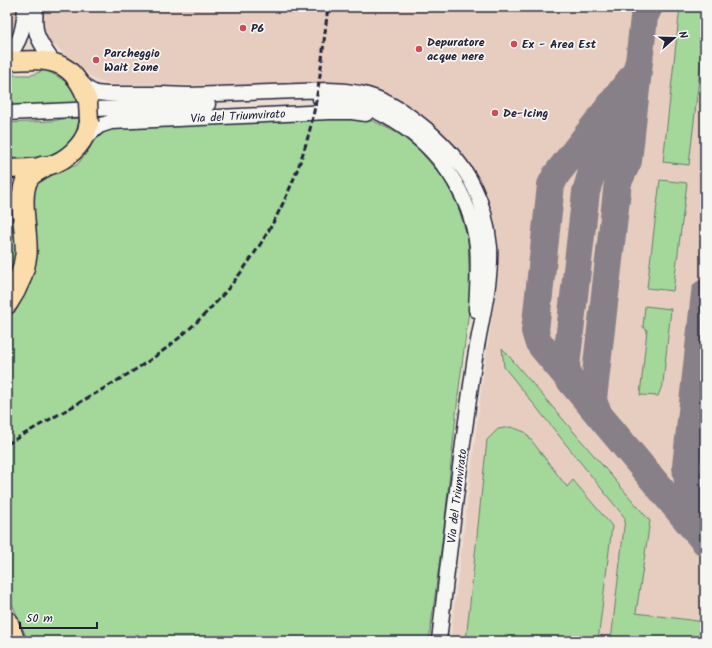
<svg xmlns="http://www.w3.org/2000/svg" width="712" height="648" font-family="Kalam,sans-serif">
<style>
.built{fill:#e7cdbf}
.green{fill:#a4d89b;stroke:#637d6b}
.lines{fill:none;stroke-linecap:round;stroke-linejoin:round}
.taxiway{stroke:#888088;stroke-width:28}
.minor-casing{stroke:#22223b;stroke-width:17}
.major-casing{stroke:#22223b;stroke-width:21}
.highway-casing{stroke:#22223b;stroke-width:24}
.minor{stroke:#f6f6f2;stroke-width:14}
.major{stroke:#faddab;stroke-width:18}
.highway{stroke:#faddab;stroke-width:21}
.rail{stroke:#22223b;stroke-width:3;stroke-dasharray:6 3;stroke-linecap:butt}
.major-bridge-casing{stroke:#22223b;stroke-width:21;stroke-linecap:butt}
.major-bridge{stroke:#faddab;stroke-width:18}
.poi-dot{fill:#d1495b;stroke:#f6f6f2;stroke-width:1.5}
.labels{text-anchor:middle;stroke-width:3.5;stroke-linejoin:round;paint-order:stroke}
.poi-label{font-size:12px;font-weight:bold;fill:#22223b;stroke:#f6f6f2;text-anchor:start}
.street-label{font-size:12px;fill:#22223b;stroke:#f6f6f2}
</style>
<rect width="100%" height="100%" fill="#edded4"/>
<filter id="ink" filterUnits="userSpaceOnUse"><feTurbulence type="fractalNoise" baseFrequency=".025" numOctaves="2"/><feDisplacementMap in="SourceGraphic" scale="8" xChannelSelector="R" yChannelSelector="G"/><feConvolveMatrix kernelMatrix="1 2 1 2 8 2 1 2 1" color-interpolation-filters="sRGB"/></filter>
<g filter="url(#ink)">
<path class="built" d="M12 7H705V641H450L482 383 499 270V253L497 232 492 209 486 192 465 158 439 129 417 112 379 93 338 87 107 84 95 80 57 47 8 29Z"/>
<path class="green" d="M680 7H704L705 25 689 165 663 162Z
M7 70H13L14 75H32L45 70C62 78 74 85 79 104L12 106 7 104Z
M343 116 373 121 399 134 419 150 444 179 458 206 468 239 470 303 458 396 445 519 429 641H28L7 592V312L34 185 43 177 77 165 89 150 96 135 114 125Z
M80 118C79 136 63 153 44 156 32 158 19 158 7 158V123L53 121 61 119Z
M660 180 687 183 673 291 647 288Z
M7 204 9 210 18 260 7 286Z
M645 306 671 309 663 383 658 396 640 395 647 330 643 327Z
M502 348 650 521 636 613 705 622V641H611L625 518 504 367Z
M511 427 525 432 567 487 573 480 612 526 598 641H466L487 440 498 429Z"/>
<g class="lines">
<path class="taxiway" d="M639 61 636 72 556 175 551 185 535 331 538 341 543 348 705 542
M705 293 686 466C687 487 696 506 705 525
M572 383 568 375 566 366 586 192 591 175 628 126 631 121
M599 415 595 406 593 399 618 182 628 161 644 17 649 7"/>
<defs>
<path id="minor" d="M36 7C33 35 38 39 53 62
M7 56C21 44 24 25 25 7
M79 80 88 89 96 93 107 94H162L189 95 328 90C339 90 349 91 360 93 403 102 455 148 474 187 483 205 488 227 490 247 492 287 478 331 473 371 460 461 449 551 439 641
M320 99C335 100 350 101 365 106 375 110 385 116 394 121 439 148 470 194 477 246 479 267 477 289 476 310
M7 113 208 104
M83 140 99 126 111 122 329 112H352L366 114"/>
<path id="major" d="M7 61C48 59 73 57 88 102
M7 169C18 168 30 169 42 167 60 165 78 151 86 134 87 131 88 126 89 122"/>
<path id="highway" d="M7 303C17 288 24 273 26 255 28 234 17 196 28 178 31 173 38 170 43 167
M7 622 14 641"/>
</defs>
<use href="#minor" class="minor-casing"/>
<use href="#major" class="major-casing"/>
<use href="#highway" class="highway-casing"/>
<use href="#minor" class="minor"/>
<use href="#major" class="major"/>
<use href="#highway" class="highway"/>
<path class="rail" d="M7 444C33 429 59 414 86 399 108 386 131 373 153 358 224 308 278 233 304 150 319 104 322 55 328 7"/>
<defs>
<path id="major-bridge" d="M88 102 89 122"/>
</defs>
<use href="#major-bridge" class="major-bridge-casing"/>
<use href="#major-bridge" class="major-bridge"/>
</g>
</g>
<g class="poi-dot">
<circle cx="243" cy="28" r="4"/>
<circle cx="514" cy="44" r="4"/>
<circle cx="419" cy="49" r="4"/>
<circle cx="96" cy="60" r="4"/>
<circle cx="495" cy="113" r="4"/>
</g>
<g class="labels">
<g class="poi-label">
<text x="251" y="32">P6</text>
<text x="427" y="46">Depuratore<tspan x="427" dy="14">acque nere</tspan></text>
<text x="522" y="48">Ex - Area Est</text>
<text x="104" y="57">Parcheggio<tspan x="104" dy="14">Wait Zone</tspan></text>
<text x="503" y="117">De-Icing</text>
</g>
<g class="street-label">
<text transform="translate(238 116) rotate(-3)" y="4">Via del Triumvirato</text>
<text transform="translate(457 496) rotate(-83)" y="4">Via del Triumvirato</text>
</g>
</g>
<rect width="712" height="648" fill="none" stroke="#f6f6f2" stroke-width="24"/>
<rect x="12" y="12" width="688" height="624" fill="none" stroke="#22223b" stroke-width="1.5" filter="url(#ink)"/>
<g transform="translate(674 38) rotate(70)" stroke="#f6f6f2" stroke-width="3" paint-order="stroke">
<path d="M0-3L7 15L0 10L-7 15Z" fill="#22223b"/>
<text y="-6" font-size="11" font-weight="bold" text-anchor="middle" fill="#22223b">N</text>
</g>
<path d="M20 622v6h77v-6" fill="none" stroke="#22223b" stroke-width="2"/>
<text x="26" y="622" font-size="12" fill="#22223b" stroke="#f6f6f2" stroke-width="3" paint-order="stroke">50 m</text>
</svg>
